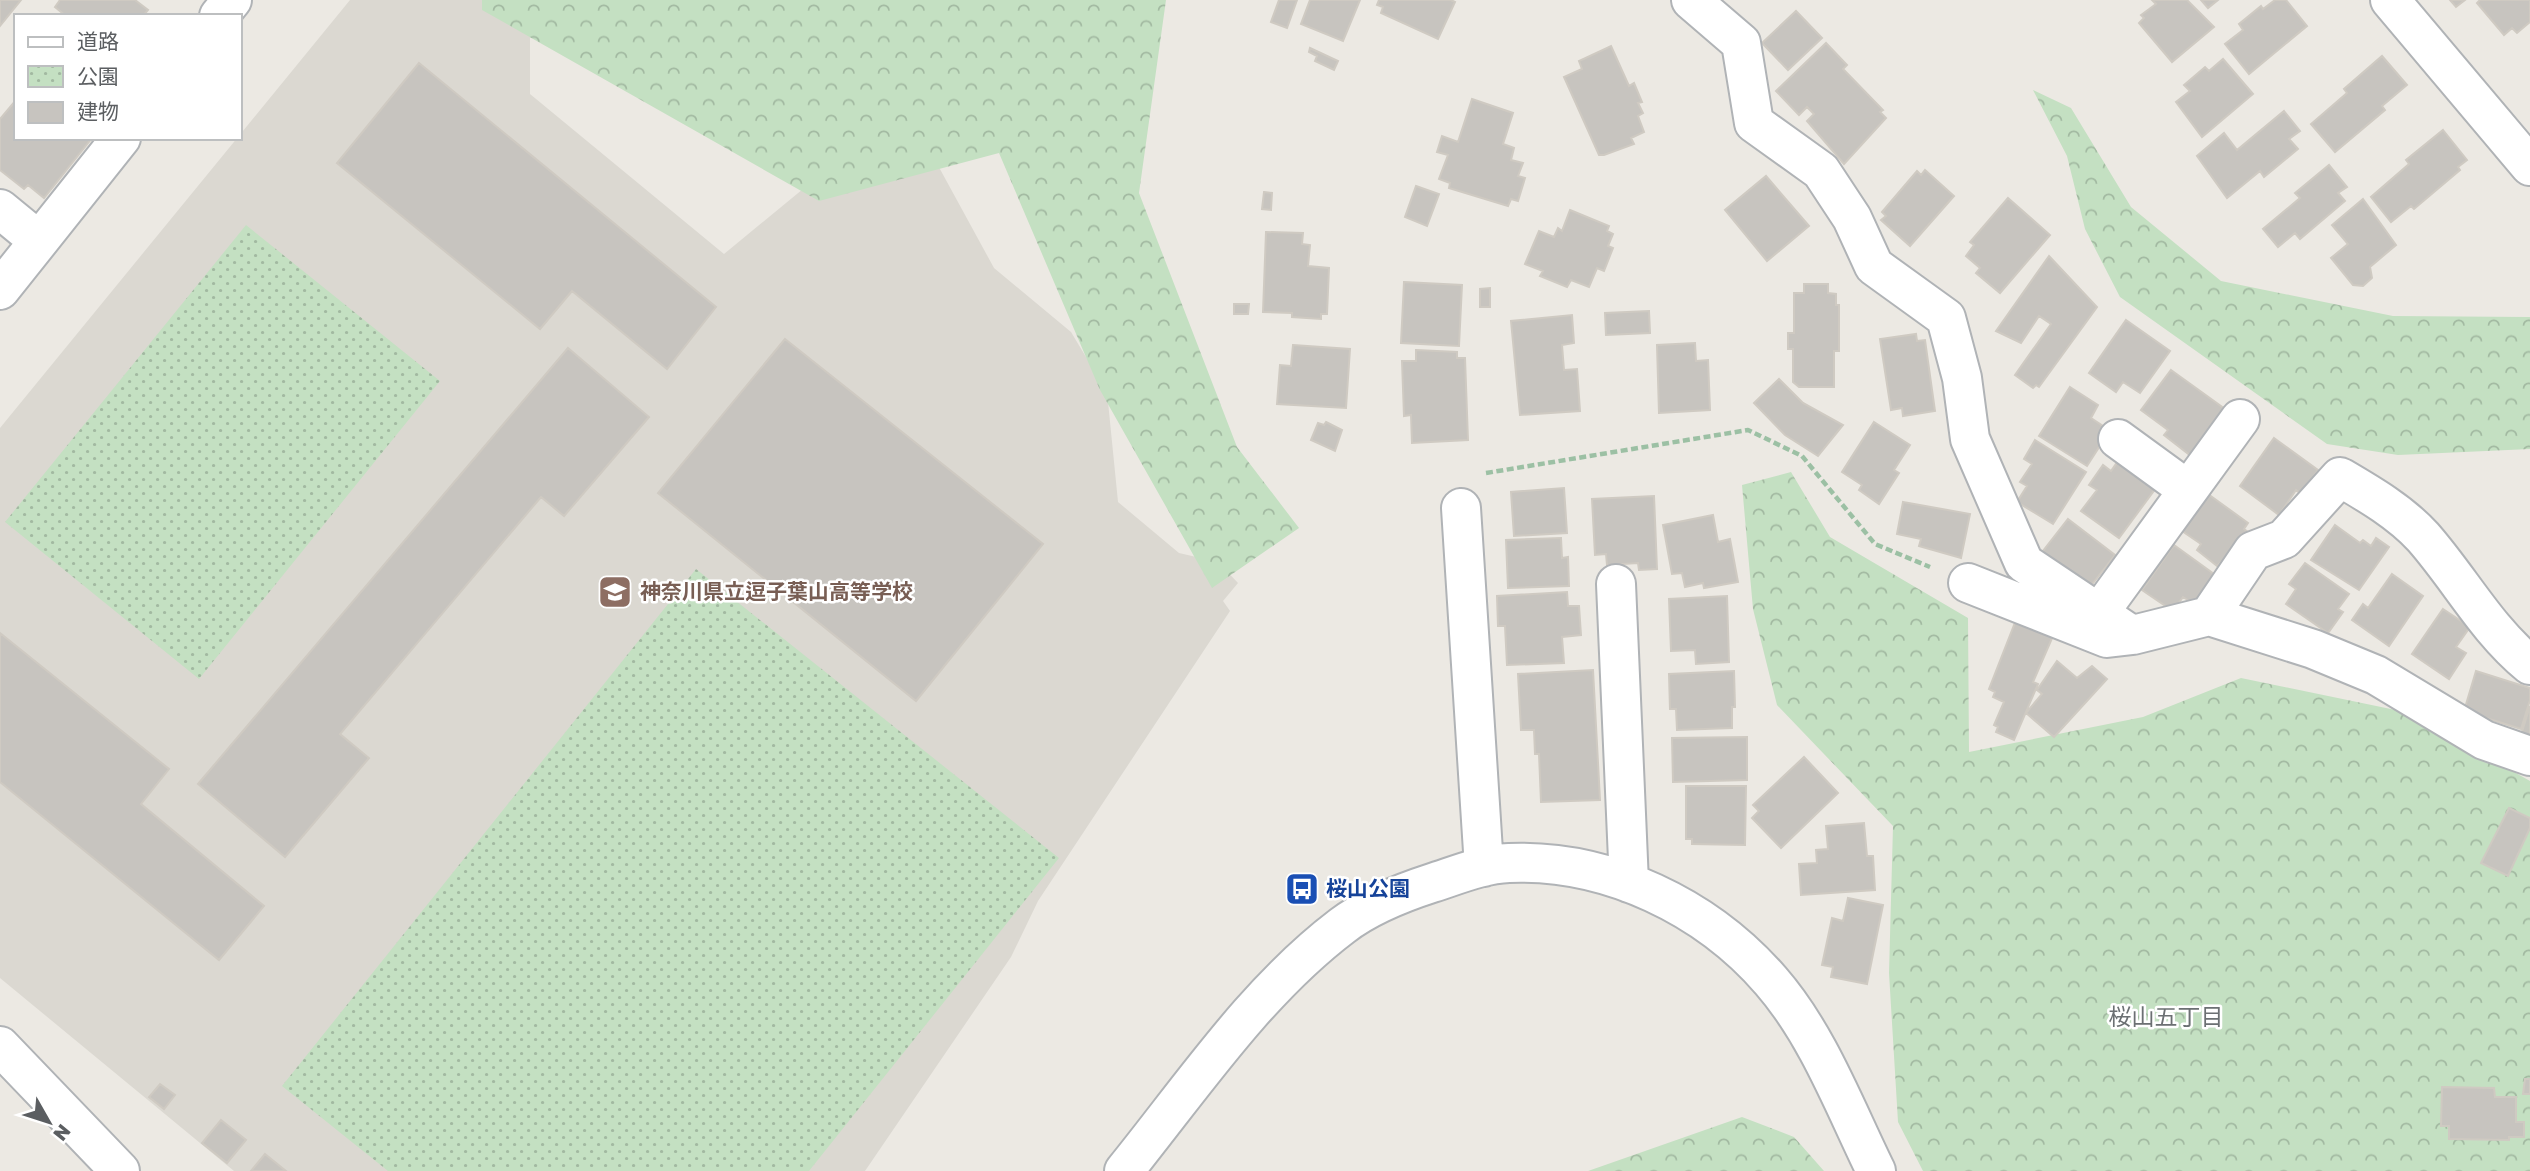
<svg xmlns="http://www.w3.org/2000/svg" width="2530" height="1171" font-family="'Golos Text','Noto Sans JP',sans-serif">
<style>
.education{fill:#dbd8d1}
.forest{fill:url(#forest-crowns)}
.park{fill:url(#park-dots)}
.building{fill:#c7c4bf;stroke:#cfcac2;stroke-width:2}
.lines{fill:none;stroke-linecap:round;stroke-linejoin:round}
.minor-casing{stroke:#b0b3b6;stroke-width:42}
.path{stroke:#9cc0a4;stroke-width:4.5;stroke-dasharray:7 3.5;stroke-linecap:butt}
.minor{stroke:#fff;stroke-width:38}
.labels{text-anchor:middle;stroke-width:5;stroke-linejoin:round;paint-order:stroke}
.education-label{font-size:21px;font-weight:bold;fill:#785e54;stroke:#fff;text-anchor:start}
.transit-label{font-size:21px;font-weight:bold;fill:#164399;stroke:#fff;text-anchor:start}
.neighbourhood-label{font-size:23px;fill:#6c7073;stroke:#fff}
</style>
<defs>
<pattern id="forest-crowns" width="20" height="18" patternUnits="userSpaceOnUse" patternTransform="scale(1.75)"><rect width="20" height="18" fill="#c4e0c2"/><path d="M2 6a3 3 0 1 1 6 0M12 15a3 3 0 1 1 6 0" fill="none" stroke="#a2b9a1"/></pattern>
<pattern id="park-dots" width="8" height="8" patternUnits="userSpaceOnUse" patternTransform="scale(1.75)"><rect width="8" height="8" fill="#c4e0c2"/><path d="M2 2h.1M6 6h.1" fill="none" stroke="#a2b9a1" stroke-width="1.8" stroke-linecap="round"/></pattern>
</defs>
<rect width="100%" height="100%" fill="#ece9e3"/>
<path class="education" d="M350 0H530V94L724 254 905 105 994 268 1071 332 1107 392 1118 502 1179 553 1218 562 1238 583 1223 601 1230 611 1038 901 1011 957 865 1171H234L0 978V428Z"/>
<path class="forest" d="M482 0H1166L1139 193 1237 447 1299 528 1212 588 1100 390 999 153 819 201 482 10Z
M2033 90 2071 108 2131 207 2221 281 2393 316 2530 317V449L2398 455 2327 444 2120 297 2085 229 2067 156Z
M1791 472 1830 537 1968 618 1969 752 2143 717 2241 678 2410 713 2530 781V1171H1923L1898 1122 1889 973 1893 826 1777 705 1753 609 1742 485Z
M1742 1117 1794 1137 1824 1171H1588Z"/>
<path class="park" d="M246 225 440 381 199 679 5 522Z
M696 569 1059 858 809 1171H388L282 1086Z"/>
<path class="building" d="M0 0H21L0 26Z
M60 0H135L148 10 143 16H66L55 7Z
M1279 0H1297L1287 28 1271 22Z
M1310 0H1360L1343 41 1301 24Z
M1379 0H1451L1455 2 1438 39 1381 13 1383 7 1377 5Z
M2152 0H2187L2214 27 2172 62 2139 23 2144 18 2141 15 2156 4Z
M2201 0H2218L2208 8Z
M2275 0H2286L2307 26 2249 74 2225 44 2243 30 2239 24 2261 6 2263 9Z
M2450 0H2465L2456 7Z
M2480 0H2530V22L2517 33 2512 28 2504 35 2477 3Z
M1796 11 1822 38 1788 70 1762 43Z
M1826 43 1847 65 1843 69 1883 110 1880 112 1886 118 1844 164 1807 121 1814 114 1807 107 1799 115 1776 91Z
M1611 46 1629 86 1634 83 1642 102 1638 103 1643 113 1638 116 1644 132 1631 138 1634 144 1604 155H1599L1564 77 1582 69 1579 61Z
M1310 48 1338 61 1334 70 1315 61 1317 56 1309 52Z
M2382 56 2407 85 2382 106 2385 110 2335 152 2311 124 2347 93 2344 89Z
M2223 59 2253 94 2202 137 2176 102 2190 91 2184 85 2205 67 2209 71Z
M419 63 716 307 667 369 572 291 540 329 337 163Z
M1472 99 1513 113 1503 144 1514 148 1511 160 1523 163 1518 176 1525 178 1518 201 1511 199 1508 206 1449 188 1450 183 1439 179 1448 155 1437 152 1442 136 1458 142Z
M16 100V138H92L44 198 28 185 24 189 0 170V119Z
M2284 111 2300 131 2289 139 2298 149 2264 177 2260 171 2227 198 2197 156 2224 133 2237 150Z
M2443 130 2467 160 2458 167 2460 170 2414 209 2411 206 2391 222 2371 197 2409 164 2406 160Z
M2329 165 2347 187 2338 193 2345 201 2300 239 2295 233 2278 247 2263 229 2300 198 2295 193Z
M1925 170 1954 196 1910 246 1881 220 1886 216 1882 212 1917 171 1921 175Z
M1766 176 1809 226 1767 261 1725 210Z
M1416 186 1439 194 1427 226 1405 217Z
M1264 192 1272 193 1271 210 1262 209Z
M2008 198 2050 235 2000 293 1976 273 1980 268 1966 256 1974 245 1970 242Z
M2363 199 2396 245 2370 267 2372 278 2363 286 2353 285 2331 258 2348 244 2332 225Z
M1570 210 1609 226 1607 231 1613 234 1608 246 1613 248 1604 271 1597 268 1589 287 1571 280 1567 287 1540 276 1543 271 1525 264 1539 231 1554 237 1558 228 1562 231Z
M1266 232 1303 233 1302 244 1310 245 1308 266 1329 268 1327 314H1321V319L1292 317V313L1263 312Z
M2049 256 2097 307 2039 387 2036 385 2033 388 2015 375 2051 324 2039 316 2021 343 1996 331Z
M1404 282 1462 285 1459 346 1401 343Z
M1804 284H1828V293L1836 294V305H1839V351H1834V387H1799L1793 382V349H1788V333H1794V293H1804Z
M1490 288V307H1480V289Z
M1234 304H1249L1248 314H1234Z
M1649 311 1650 333 1606 335 1605 313Z
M1572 315 1574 343 1562 345 1564 370 1577 369 1580 411 1520 415 1511 321Z
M2126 320 2170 351 2140 393 2123 382 2116 392 2089 373Z
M1916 334 1917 341 1925 340 1935 411 1903 416 1902 408 1891 410 1880 339Z
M785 339 1043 544 916 701 658 493Z
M1695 343 1696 361 1708 360 1710 410 1659 413 1657 345Z
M1293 345 1350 349 1346 408 1277 404 1280 365 1291 366Z
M568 348 649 417 564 516 541 497 340 734 369 758 285 857 198 784Z
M1416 350 1457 352V358H1465L1468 440 1412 443 1411 415 1404 416 1402 361H1416Z
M2171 370 2225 409 2191 456 2164 435 2168 430 2141 410Z
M1779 379 1803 403 1843 425 1818 456 1785 435 1754 403Z
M2070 387 2098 405 2091 418 2106 428 2103 441 2087 466 2039 436Z
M1326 422 1342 430 1335 451 1311 440 1318 423 1324 425Z
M1874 422 1910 445 1894 470 1899 473 1879 504 1859 490 1862 485 1842 472Z
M2274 438 2318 470 2301 494 2296 490 2279 515 2240 486Z
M2035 440 2086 472 2053 524 2017 502 2027 486 2020 482 2032 464 2024 459Z
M2118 461 2156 488 2119 538 2081 511 2097 490 2089 485 2103 465 2111 471Z
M1564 488 1567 533 1514 536 1511 492Z
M2208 494 2248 523 2244 529 2252 535 2228 567 2221 562 2217 566 2197 550 2201 544 2182 531Z
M1654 496 1657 569 1639 570 1638 563 1607 565 1606 554 1595 555 1592 499Z
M1903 502 1970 514 1961 558 1919 546 1921 539 1897 534Z
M1713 515 1718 542 1730 539 1738 582 1704 588 1703 583 1685 587 1682 573 1672 574 1663 525Z
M2068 519 2115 555 2086 592 2039 556Z
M2335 525 2360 543 2363 540 2371 546 2376 538 2389 547 2359 590 2311 560Z
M1561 538 1562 558 1568 557 1569 586 1508 588 1506 540Z
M2174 545 2214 574 2194 604 2183 597 2173 611 2142 590Z
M2305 563 2349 594 2338 609 2343 612 2328 633 2286 604 2296 589 2289 584Z
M2392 574 2423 596 2389 646 2352 620 2363 604 2368 608Z
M1567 592 1568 606H1579L1581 635 1562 637 1564 663 1507 665 1505 626H1498L1497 596Z
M1727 596 1729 662 1696 664 1695 650 1671 651 1669 599Z
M2443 609 2470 627 2456 647 2466 653 2449 679 2412 654Z
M2016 620 2053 636 2033 682 2038 684 2014 740 1996 732 1998 727 1994 725 2004 702 1993 697 1995 692 1989 689Z
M0 633 169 769 141 804 264 906 219 960 0 782Z
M2057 661 2077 678 2092 666 2107 679 2054 737 2026 713 2042 694 2037 690Z
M1593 670 1600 800 1541 802 1539 754H1535L1534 730H1521L1518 674Z
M1734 671 1735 707H1732V728L1677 730 1676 709H1670L1669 674Z
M2476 671 2530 688V700L2521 729 2464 711Z
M2530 706V738L2521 735Z
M1747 737V780L1673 782 1672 738Z
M1804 757 1838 793 1781 848 1752 818 1759 811 1753 805Z
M1686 786H1746L1745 845 1692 844V839H1686Z
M2509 808 2530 818V828L2508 876 2481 863Z
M1864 823 1867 856H1873L1875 890 1801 895 1799 864 1817 863 1816 850 1828 849 1826 826Z
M1848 898 1883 905 1867 984 1831 977 1833 967 1822 965 1832 918 1843 921Z
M2525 1079H2530V1094H2523Z
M160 1084 175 1095 164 1109 149 1097Z
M2442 1087 2494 1088 2495 1097H2516V1122H2524V1137H2509V1140L2449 1139V1126H2441Z
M221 1120 246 1140 227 1163 202 1143Z
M265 1154 286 1171H251Z"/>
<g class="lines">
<defs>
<path id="minor" d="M1691 0 1741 43 1754 123 1821 171 1852 218 1874 266 1946 318 1962 378 1970 439 2024 563 2130 634
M2390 0 2530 166
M219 16 232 0
M0 209 39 241
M0 290 121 138
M2118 439 2188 490
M1461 508 1484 867
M1968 583 2107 638 2133 635 2209 616 2313 649 2376 675 2484 740 2530 756
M1616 584 1629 883
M2099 613 2240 419
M2209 616 2253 551 2284 539 2340 477C2369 494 2400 512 2423 537 2460 579 2486 629 2530 665
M0 1046 120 1171
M1124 1171C1192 1087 1255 992 1342 926 1368 906 1401 893 1432 883 1457 875 1483 864 1509 863 1608 859 1707 907 1771 981 1818 1035 1845 1108 1876 1171"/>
</defs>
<use href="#minor" class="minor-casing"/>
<path class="path" d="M1486 473 1748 430 1802 456 1875 544 1930 567"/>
<use href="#minor" class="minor"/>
</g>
<defs>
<symbol id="school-square" viewBox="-11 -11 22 22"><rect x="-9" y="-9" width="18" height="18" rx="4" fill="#8d6e63" stroke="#fff"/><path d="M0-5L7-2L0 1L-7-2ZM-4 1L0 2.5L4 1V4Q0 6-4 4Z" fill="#fff"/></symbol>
<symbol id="bus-square" viewBox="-11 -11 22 22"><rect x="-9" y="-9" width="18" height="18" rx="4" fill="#1a4fb4" stroke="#fff"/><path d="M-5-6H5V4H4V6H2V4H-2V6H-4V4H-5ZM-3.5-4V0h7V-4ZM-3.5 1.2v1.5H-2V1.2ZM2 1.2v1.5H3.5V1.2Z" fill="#fff"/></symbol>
</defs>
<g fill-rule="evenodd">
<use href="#school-square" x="596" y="573" width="38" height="38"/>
<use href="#bus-square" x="1283" y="870" width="38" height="38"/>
</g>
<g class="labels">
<g class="education-label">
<text x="640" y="599">神奈川県立逗子葉山高等学校</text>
</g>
<g class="transit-label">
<text x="1326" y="896">桜山公園</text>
</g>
<g class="neighbourhood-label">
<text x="2166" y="1025">桜山五丁目</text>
</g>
</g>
<rect x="14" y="14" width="228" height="126" fill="#ffffff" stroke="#bdbfc0" stroke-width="2"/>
<rect x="28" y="37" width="35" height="10" fill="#ffffff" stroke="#bdbfc0" stroke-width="2"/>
<text x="77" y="49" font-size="21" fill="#5b5e61">道路</text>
<rect x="28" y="66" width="35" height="21" fill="url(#park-dots)" stroke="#bdbfc0" stroke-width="2"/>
<text x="77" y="84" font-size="21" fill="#5b5e61">公園</text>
<rect x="28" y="102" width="35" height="21" fill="#c7c4bf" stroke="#bdbfc0" stroke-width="2"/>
<text x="77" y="119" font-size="21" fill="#5b5e61">建物</text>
<g transform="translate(49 1122) rotate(129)" stroke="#ffffff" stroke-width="5" paint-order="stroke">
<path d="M0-5L12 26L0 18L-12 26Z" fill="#5b5e61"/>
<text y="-10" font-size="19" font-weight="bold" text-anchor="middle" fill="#5b5e61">N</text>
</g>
</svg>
